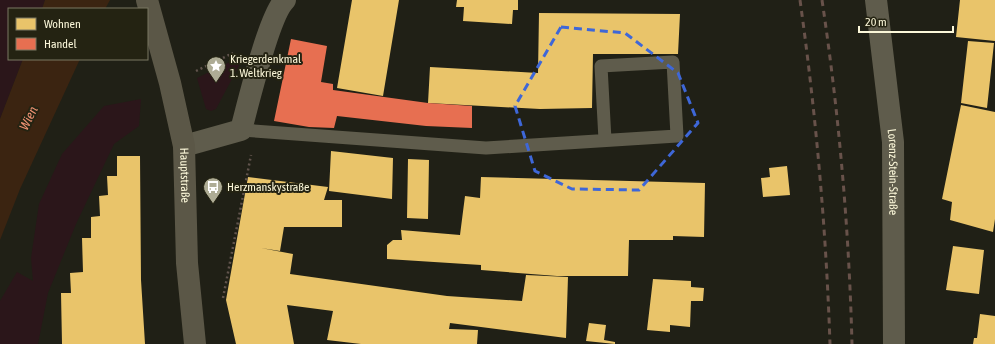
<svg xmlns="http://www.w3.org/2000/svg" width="995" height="344" font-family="'Asap Condensed',sans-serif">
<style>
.green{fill:#2b161a}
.water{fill:#3b2411}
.homes{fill:#e9c46a}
.shops{fill:#e76f51}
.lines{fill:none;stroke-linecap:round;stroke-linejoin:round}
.path{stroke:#61544d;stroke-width:2.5;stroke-dasharray:2 3;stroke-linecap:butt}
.lane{stroke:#5f5c4c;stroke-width:13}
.street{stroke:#5f5c4c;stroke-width:22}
.secondary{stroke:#5b5747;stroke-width:22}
.rail{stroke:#68524a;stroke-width:3;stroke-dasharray:6 5;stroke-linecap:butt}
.marked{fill:none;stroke:#3e67d8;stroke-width:3;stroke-dasharray:8 5;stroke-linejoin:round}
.labels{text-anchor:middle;stroke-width:4;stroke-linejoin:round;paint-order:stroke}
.poi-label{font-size:12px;fill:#fbf7d9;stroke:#242312;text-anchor:start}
.street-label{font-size:12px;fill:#fbf7d9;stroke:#242312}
.water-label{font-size:13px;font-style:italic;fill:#ee9273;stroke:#242312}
</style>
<rect width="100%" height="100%" fill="#202016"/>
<path class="green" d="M0 0H45L42 9H9V59H23L0 119Z
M240 57 243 58 216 109 211 111 206 109 197 78Z
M141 99 139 126 114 144 76 224 48 293 38 344H0V301L17 272 33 281 31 258 39 204 62 154 104 106Z"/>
<path class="water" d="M45 0H110L105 9H42Z
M23 59H80L20 189 0 240V119Z"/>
<path class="homes" d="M352 0H399L383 96 337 88Z
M457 0H518V10H513L512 24 463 21 464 7H456Z
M960 0H995V41L956 37Z
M539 13 680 14 678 54H593L592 108 540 109 428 103 430 67 538 73Z
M968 41 994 43 987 108 961 103Z
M961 105 995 112V219L993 232 950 220 952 202 942 199Z
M331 151 393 158 392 199 329 191Z
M117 156H140L141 280 145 344H62L61 293H71L70 273 83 272 82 238H91V217L100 216 99 196 108 195 107 176H117Z
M408 159 429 160 428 219 407 218Z
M787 166 790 195 763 197 761 178 770 177 769 168Z
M248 177 328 187 324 200H342V227H284L280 251 261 248 293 254 290 274 447 296 522 301 526 275 568 277 566 338 450 323 449 329 478 330 477 344H361L327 340 333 311 287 305 294 344H236L226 300Z
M481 177 705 183 704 237 673 236V240H629L628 276H557L481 270V265L387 259V245L393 240H402L401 230 460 235 465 196 480 198Z
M953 246 984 250 979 294 946 290Z
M653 279 691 281V287L704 288 703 301H691L690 327 670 325V332L647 330Z
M980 314 995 316V344H973L974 338H977Z
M589 323 606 325 604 340 615 342V344L586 341Z"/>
<path class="shops" d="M291 39 327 46 321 82 333 84V90L428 103 472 106V128L426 126 337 116 334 128 309 127 274 121Z"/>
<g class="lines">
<path class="path" d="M196 71 233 53
M223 298 251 155"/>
<path class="lane" d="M241 130 486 148 677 136 673 62 601 66 605 140"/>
<g class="street">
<path id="s1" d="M876 0 893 142 894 344"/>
<path d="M184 146 241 130C248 104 269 15 285 0"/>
</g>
<path class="secondary" id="s2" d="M147 0 170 83 184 146 187 263 195 344"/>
<path class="rail" d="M800 0C816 115 826 228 830 344
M822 0C839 114 849 229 852 344"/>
</g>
<path class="marked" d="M561 27 625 33 678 73 698 123 639 190 572 189 535 171 515 106Z"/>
<defs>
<symbol id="sight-pin" viewBox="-11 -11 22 30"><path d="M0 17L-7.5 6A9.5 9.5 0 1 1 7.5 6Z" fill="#aeac95" stroke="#242312"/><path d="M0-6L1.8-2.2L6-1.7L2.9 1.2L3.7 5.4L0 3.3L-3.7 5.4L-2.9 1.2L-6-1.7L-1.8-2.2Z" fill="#fff"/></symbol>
<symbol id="bus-pin" viewBox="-11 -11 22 30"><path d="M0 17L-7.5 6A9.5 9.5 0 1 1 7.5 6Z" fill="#aeac95" stroke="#242312"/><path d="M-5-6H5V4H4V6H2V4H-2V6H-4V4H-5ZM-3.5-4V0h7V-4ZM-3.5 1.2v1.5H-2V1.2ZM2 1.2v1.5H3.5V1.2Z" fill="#fff"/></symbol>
</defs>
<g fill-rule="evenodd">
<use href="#sight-pin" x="205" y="55" width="22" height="30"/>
<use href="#bus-pin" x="202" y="176" width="22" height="30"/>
</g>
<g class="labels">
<g class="poi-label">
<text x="230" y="63">Kriegerdenkmal<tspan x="230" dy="14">1. Weltkrieg</tspan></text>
<text x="227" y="191">Herzmanskystraße</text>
</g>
<g class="street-label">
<text dy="4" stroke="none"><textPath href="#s1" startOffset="173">Lorenz-Stein-Straße</textPath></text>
<text dy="4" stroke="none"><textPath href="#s2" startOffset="180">Hauptstraße</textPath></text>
</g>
<g class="water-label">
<text transform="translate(28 118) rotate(-64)" y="5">Wien</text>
</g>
</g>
<rect x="8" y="8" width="140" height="52" fill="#242312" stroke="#7a7862"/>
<rect x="16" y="18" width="20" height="12" fill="#e9c46a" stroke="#7a7862"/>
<text x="44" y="28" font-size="12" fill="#fbf7d9">Wohnen</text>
<rect x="16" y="38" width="20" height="12" fill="#e76f51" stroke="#7a7862"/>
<text x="44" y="48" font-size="12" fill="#fbf7d9">Handel</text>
<path d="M859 26v6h94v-6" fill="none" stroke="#fbf7d9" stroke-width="2"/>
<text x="865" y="26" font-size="12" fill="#fbf7d9" stroke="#242312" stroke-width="3" paint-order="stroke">20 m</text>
</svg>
